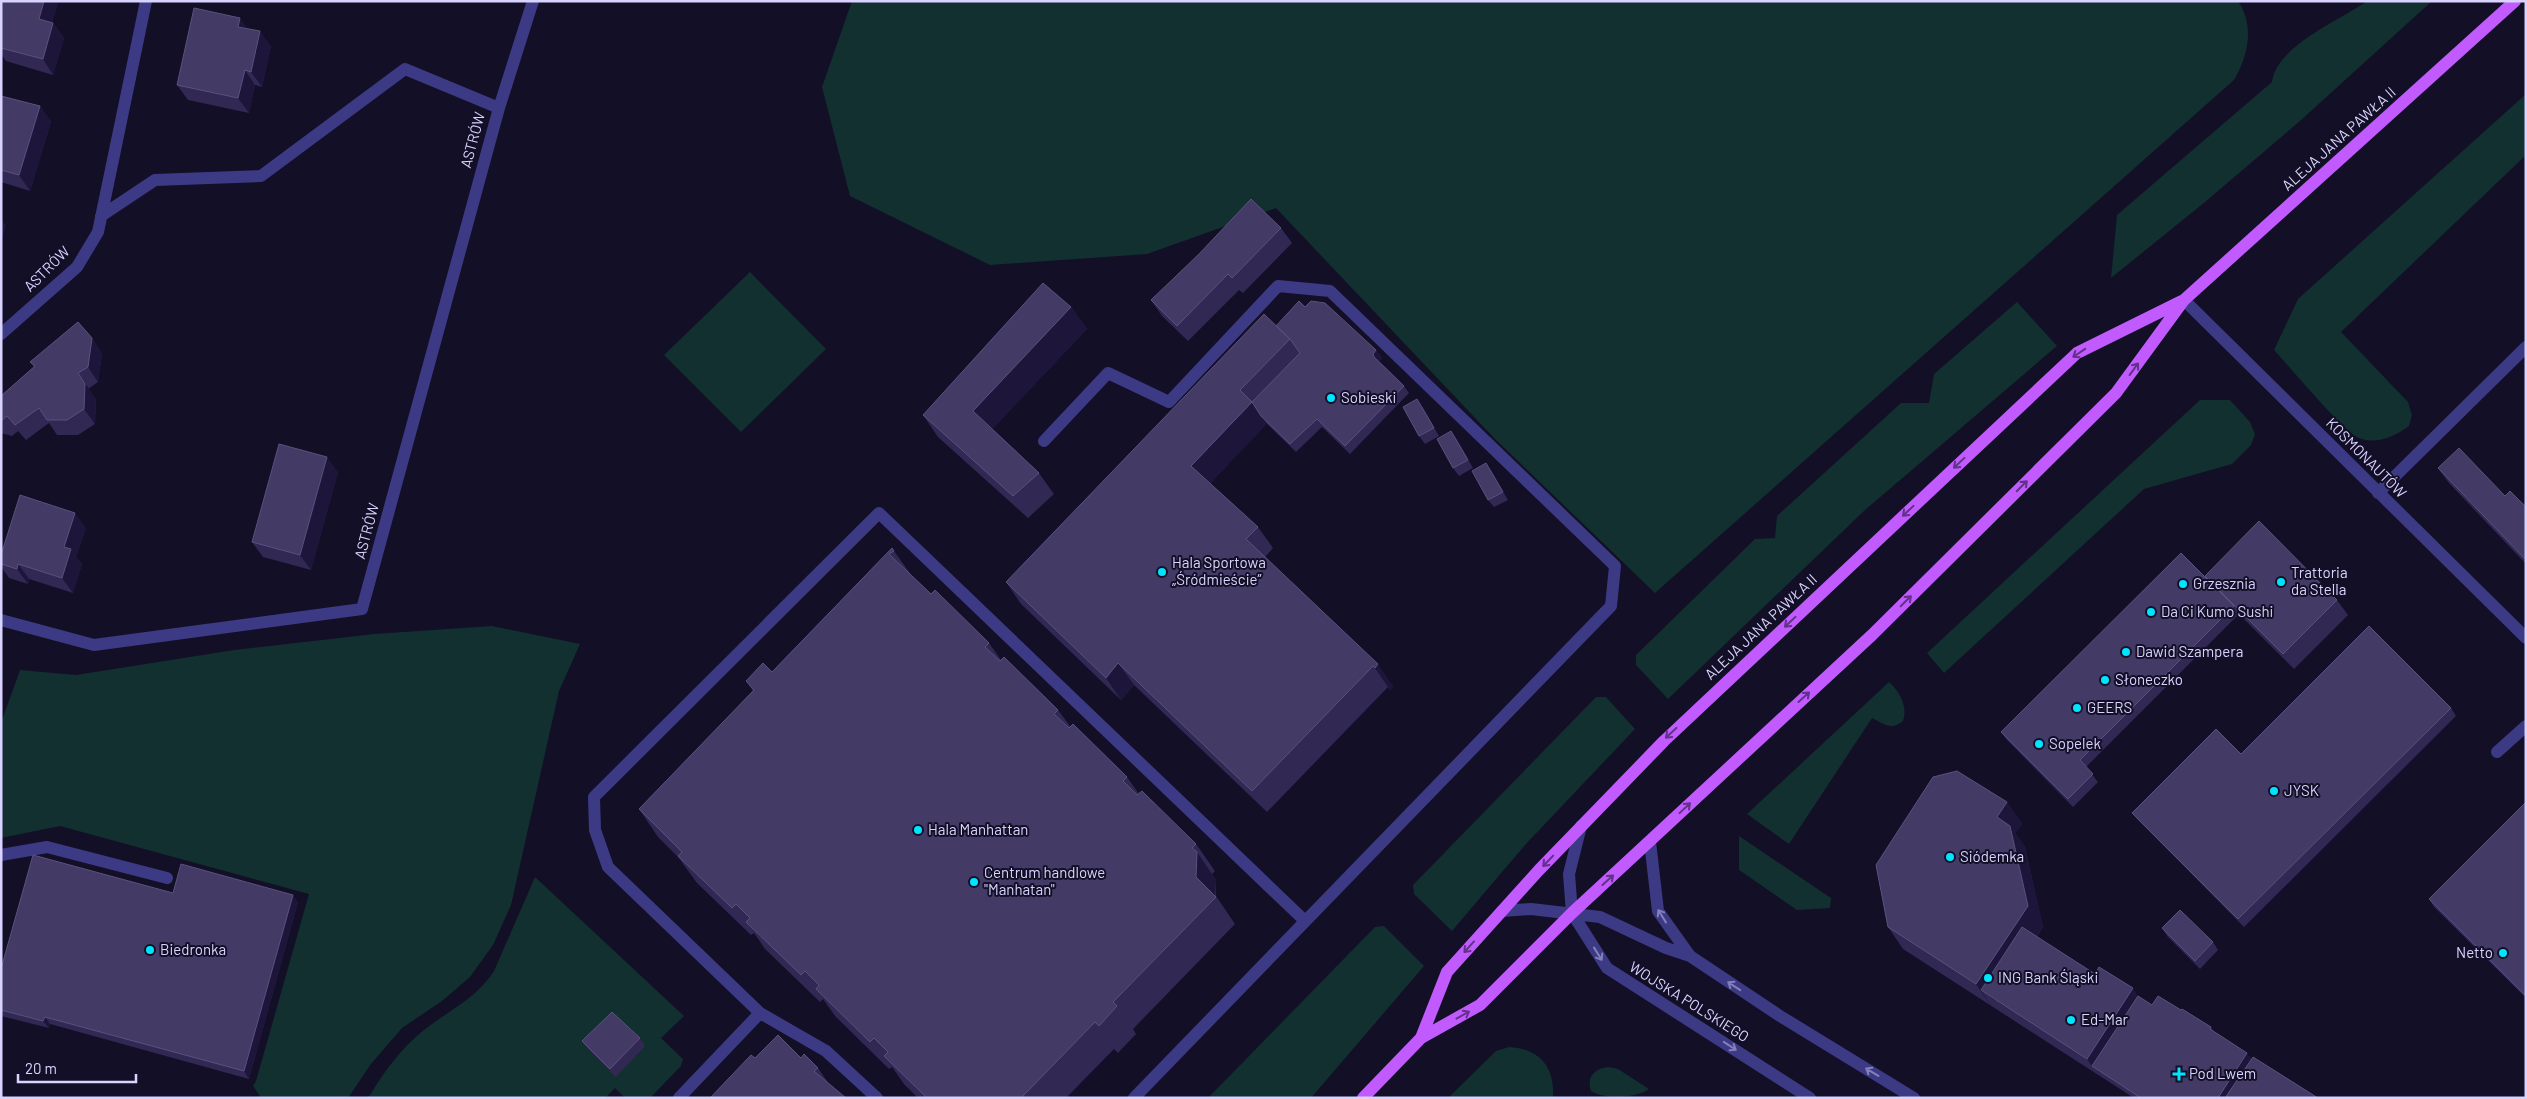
<svg xmlns="http://www.w3.org/2000/svg" width="2527" height="1099" font-family="Barlow,sans-serif">
<style>
.green{fill:#12302f}
.lines{fill:none;stroke-linecap:round;stroke-linejoin:round}
.minor{stroke:#3d3a85;stroke-width:12}
.major{stroke:#c25bff;stroke-width:12}
.wall{fill:#312854}
.shaded-wall{fill:#1d163a}
.building{fill:#433a66;stroke:#5a527e}
.oneway{stroke:#623188}
.oneway2{stroke:#837fbc}
.poi-dot{fill:#00e5ff;stroke:#130f26;stroke-width:2}
.labels{text-anchor:middle;stroke-width:4;stroke-linejoin:round;paint-order:stroke}
.street-label{font-size:15px;fill:#d9d4ff;stroke:#130f26}
.poi-label{font-size:15px;fill:#d9d4ff;stroke:#130f26;text-anchor:start}
</style>
<rect width="100%" height="100%" fill="#130f26"/>
<path class="green" d="M852 1H2238C2255 26 2248 56 2234 80L1655 593 1495 439 1276 208 1147 254 990 265 850 196 822 87Z
M2367 1H2432L2300 121 2205 202 2111 278 2117 215 2272 82C2277 45 2341 20 2367 1Z
M2526 94V155L2341 332 2408 402 2412 415 2409 426C2395 436 2377 445 2359 438 2345 433 2288 365 2274 350L2298 299Z
M750 272 826 349 741 432 664 355Z
M2017 302 2057 346 1865 510 1668 699 1636 665V655L1755 539 1775 538 1777 516 1901 403H1929L1934 374Z
M2200 400H2230L2250 422 2255 434 2251 445 2232 464 2144 489 1944 673 1927 653Z
M492 626 580 644 559 691 511 905 493 945 470 977 442 1001 402 1028 371 1064 348 1098H258L260 1096 253 1086 256 1081 309 894 60 826 1 838V723L20 670 76 675 234 650 374 634Z
M1889 682C1900 692 1908 707 1903 721 1891 731 1884 724 1872 718L1789 844 1747 814Z
M1596 697H1606L1635 729 1525 845 1452 931 1414 894 1413 885Z
M1739 836 1831 898 1830 908 1797 910 1739 870Z
M535 877 684 1016 661 1038 683 1059 681 1066 650 1098H625L615 1088 605 1098H368C384 1072 400 1049 424 1030 449 1010 476 999 494 971Z
M1384 926 1424 966 1311 1098H1208L1375 927Z
M1509 1047C1540 1049 1555 1067 1553 1098H1448L1496 1051Z
M1609 1067 1618 1069 1649 1089C1635 1099 1603 1099 1591 1091 1586 1077 1595 1068 1609 1067Z"/>
<g class="lines">
<path class="minor" d="M101 216 155 180 261 176 405 69 499 108
M2184 300 2526 638
M1 334 77 267 98 232 146 1
M1044 441 1108 373 1169 402 1278 286 1330 291 1615 566 1611 606 1134 1098
M2378 493 2526 347
M1 620 94 645 362 609 499 108 533 1
M2497 752 2526 726
M1581 826 1569 874 1572 913 1607 968 1810 1098
M1650 842 1658 911 1690 956
M1 855 47 847 167 878
M1502 911 1531 909 1600 917 1666 948 1690 956 1780 1016 1914 1098
M679 1098 760 1013
M877 1098 826 1051 760 1013 608 867 595 830 594 797 879 513 1304 920"/>
<path class="major" d="M1421 1038 1447 972 1539 870 1664 741 2077 353 2182 301
M1363 1098 1421 1038 1480 1005 1572 913 1872 635 2116 393 2184 300 2515 1"/>
</g>
<path class="wall" d="M1 1 53 23 64 38 53 75 6 61 1 54Z
M247 29 271 46 262 87 255 85 249 113 188 100 177 85Z
M1 96 40 106 51 122 30 191 1 182Z
M1281 228 1292 243 1243 293 1239 290 1188 341 1162 316 1151 300Z
M1071 307 1087 329 992 429 1039 473 1054 494 1028 518 938 437 923 415Z
M1305 307 1376 350 1382 358 1379 361 1404 386 1409 393 1350 454 1322 427 1296 452 1266 423 1210 484 1258 527 1273 548 1265 557 1393 686 1390 690 1388 687 1267 812 1134 685 1121 700 1021 604 1006 582 1276 326Z
M92 338 102 354 98 382 88 389 96 399 95 424 78 435H57L49 423 26 440 18 431 12 436 1 433V396L34 367 30 362Z
M1423 407 1439 436 1425 444 1419 436Z
M1457 439 1473 468 1459 476 1453 468Z
M2438 468 2505 496 2526 507V564L2449 483Z
M1491 470 1508 500 1494 507 1488 500Z
M338 472 311 570 263 557 252 542Z
M86 528 76 557 82 564 73 593 29 579 28 584 9 578 1 567V555Z
M892 548 894 551 912 576 931 594 989 643 1001 660 1058 710 1070 726 1127 777 1139 794 1196 844 1215 871 1212 874 1216 880V896L1235 924 1133 1029 1136 1034 1118 1053 1114 1049 1066 1098H918L904 1084 892 1067 889 1069 835 1016 823 999 820 1002 765 949 754 933 751 935 697 883 678 857 658 837 639 809 753 691 746 681 772 672Z
M2205 576 2337 600 2348 615 2294 669 2239 614 2086 767 2098 782 2073 807 2007 740 2001 732 2208 580Z
M2451 708 2456 716 2244 927 2138 820 2132 813 2241 754Z
M2007 802 2022 824 2015 833 2025 847 2043 927 2037 937 2095 974 2138 996 2152 1005 2181 1010 2211 1027 2214 1032 2247 1053 2251 1059 2318 1098H2134L1903 949 1888 927Z
M2526 802V998L2434 907 2429 899Z
M173 893 298 902 249 1079 50 1024 49 1028 1 1016V969Z
M2162 928 2213 942 2218 950 2200 969 2167 936Z
M640 1038 645 1046 616 1077 588 1049 582 1041Z
M755 1058H801L818 1068 829 1084Z"/>
<path class="shaded-wall" d="M44 1H59L49 34 39 19Z
M240 18 250 33 238 27Z
M53 23 64 38 53 75 43 59Z
M260 31 271 46 262 87 251 72Z
M245 70 255 85 249 113 238 98Z
M40 106 51 122 30 191 19 175Z
M1 219 6 226 1 242Z
M1071 307 1087 329 989 433 973 411Z
M92 338 102 354 98 382 88 367Z
M1376 350 1382 358 1378 362 1373 354Z
M78 373 96 399 95 424 84 409Z
M1417 399 1423 407 1439 436 1434 428Z
M1252 402 1267 424 1206 488 1191 466Z
M1451 431 1457 439 1473 468 1468 460Z
M327 457 338 472 311 570 300 555Z
M1486 463 1491 470 1508 500 1503 492Z
M75 513 86 528 76 557 82 564 73 593 62 578 64 547Z
M18 564 29 579 28 584 17 569Z
M1118 663 1134 685 1121 700 1106 678Z
M1378 664 1393 686 1390 690 1375 668Z
M2007 802 2022 824 2015 833 2025 847 2043 927 1995 1000 1981 990 1991 1006 1976 984 1997 817Z
M1197 852 1216 880 1215 897 1196 877Z
M293 895 298 902 249 1079 244 1071Z
M2133 988 2143 1004 2092 1066 2087 1059Z
M45 1017 50 1024 49 1028 43 1021Z
M2247 1053 2253 1061 2229 1098H2218Z"/>
<path class="building" d="M1 1H44L39 19 53 23 43 59 1 48Z
M194 8 240 18 238 27 260 31 251 72 245 70 238 98 177 85Z
M1 96 40 106 19 175 1 170Z
M1251 199 1281 228 1232 278 1228 274 1177 326 1151 300 1199 254Z
M1043 283 1071 307 973 411 1039 473 1013 496 923 415Z
M1299 301 1305 307 1311 301 1325 303 1376 350 1373 354 1374 357 1404 386 1345 446 1317 419 1290 444 1261 416 1252 402 1300 353 1290 339 1276 326Z
M1264 314 1290 339 1240 390 1252 402 1191 466 1258 527 1246 539 1378 664 1375 668 1373 666 1252 791 1118 663 1106 678 1006 582Z
M78 322 92 338 88 367 78 373 85 384 84 409 67 420H47L39 408 15 425 7 416 1 421V396L35 366 30 362Z
M1417 399 1434 428 1419 436 1403 407Z
M1451 431 1468 460 1453 468 1437 439Z
M279 444 327 457 300 555 252 542Z
M2459 448 2505 496 2510 491 2526 507V560L2438 468Z
M1486 463 1503 492 1488 500 1472 471Z
M20 495 75 513 64 547 71 549 62 578 18 564 17 569 1 564V555Z
M2259 521 2337 600 2283 654 2205 576Z
M892 548 894 551 889 554 931 594 935 590 989 643 985 647 1000 661 1004 657 1058 710 1054 714 1069 728 1073 724 1127 777 1123 781 1137 795 1142 791 1196 844 1192 848 1197 852 1196 877 1216 897 1113 1002 1117 1006 1099 1026 1095 1022 1021 1098H927L884 1056 888 1052 874 1038 870 1042 816 989 819 985 805 971 801 975 746 922 750 918 736 904 732 908 678 856 682 852 639 809 754 690 746 681 763 663 772 672Z
M2181 553 2234 606 2080 760 2093 774 2068 799 2001 732Z
M2369 626 2451 708 2238 919 2132 813 2216 729 2241 754Z
M1957 771 2007 802 1997 817 2010 826 2028 906 1976 984 1888 927 1876 865 1933 777Z
M2526 802V996L2429 899Z
M33 855 173 893 181 864 293 895 244 1071 45 1017 43 1021 1 1010V969Z
M2180 910 2213 942 2195 961 2162 928Z
M2022 927 2095 974 2099 967 2133 988 2087 1059 1981 990Z
M2138 996 2152 1005 2158 996 2181 1010 2182 1009 2211 1027 2210 1029 2247 1053 2218 1098H2141L2092 1066Z
M612 1012 640 1038 610 1069 582 1041Z
M778 1035 801 1058 804 1054 818 1068 814 1071 846 1098H710L751 1055 755 1058Z
M2253 1057 2318 1098H2225Z"/>
<defs><path id="oneway-shaft" d="M-6 0H5M1.5-3L5.5 0L1.5 3" fill="none" stroke-width="1.6" stroke-linecap="round" stroke-linejoin="round" transform="scale(1.25)"/></defs>
<g class="oneway">
<use href="#oneway-shaft" transform="translate(2079 353) rotate(146)"/>
<use href="#oneway-shaft" transform="translate(2134 369) rotate(-54)"/>
<use href="#oneway-shaft" transform="translate(1959 463) rotate(137)"/>
<use href="#oneway-shaft" transform="translate(2022 486) rotate(-45)"/>
<use href="#oneway-shaft" transform="translate(1908 511) rotate(137)"/>
<use href="#oneway-shaft" transform="translate(1906 601) rotate(-45)"/>
<use href="#oneway-shaft" transform="translate(1790 622) rotate(137)"/>
<use href="#oneway-shaft" transform="translate(1804 697) rotate(-42)"/>
<use href="#oneway-shaft" transform="translate(1671 733) rotate(137)"/>
<use href="#oneway-shaft" transform="translate(1685 808) rotate(-43)"/>
<use href="#oneway-shaft" transform="translate(1548 861) rotate(134)"/>
<use href="#oneway-shaft" transform="translate(1608 880) rotate(-42)"/>
<use href="#oneway-shaft" transform="translate(1469 947) rotate(132)"/>
<use href="#oneway-shaft" transform="translate(1463 1015) rotate(-29)"/>
</g>
<g class="oneway2">
<use href="#oneway-shaft" transform="translate(1662 916) rotate(-122)"/>
<use href="#oneway-shaft" transform="translate(1598 954) rotate(58)"/>
<use href="#oneway-shaft" transform="translate(1734 986) rotate(-147)"/>
<use href="#oneway-shaft" transform="translate(1730 1046) rotate(33)"/>
<use href="#oneway-shaft" transform="translate(1872 1072) rotate(-149)"/>
</g>
<g class="poi-dot">
<circle cx="1331" cy="398" r="5"/>
<circle cx="1162" cy="572" r="5"/>
<circle cx="2281" cy="582" r="5"/>
<circle cx="2183" cy="584" r="5"/>
<circle cx="2151" cy="612" r="5"/>
<circle cx="2126" cy="652" r="5"/>
<circle cx="2105" cy="680" r="5"/>
<circle cx="2077" cy="708" r="5"/>
<circle cx="2039" cy="744" r="5"/>
<circle cx="2274" cy="791" r="5"/>
<circle cx="918" cy="830" r="5"/>
<circle cx="1950" cy="857" r="5"/>
<circle cx="974" cy="882" r="5"/>
<circle cx="150" cy="950" r="5"/>
<circle cx="2503" cy="953" r="5"/>
<circle cx="1988" cy="978" r="5"/>
<circle cx="2071" cy="1020" r="5"/>
<path d="M2176.5 1066.5h5v5h5v5h-5v5h-5v-5h-5v-5h5z"/>
</g>
<g class="labels">
<g class="street-label">
<text transform="translate(2339 139) rotate(-42)" y="5">ALEJA JANA PAWŁA II</text>
<text transform="translate(473 140) rotate(-75)" y="5">ASTRÓW</text>
<text transform="translate(47 269) rotate(-45)" y="5">ASTRÓW</text>
<text transform="translate(2366 458) rotate(45)" y="5">KOSMONAUTÓW</text>
<text transform="translate(367 531) rotate(-75)" y="5">ASTRÓW</text>
<text transform="translate(1761 627) rotate(-43)" y="5">ALEJA JANA PAWŁA II</text>
<text transform="translate(1689 1002) rotate(32)" y="5">WOJSKA POLSKIEGO</text>
</g>
<g class="poi-label">
<text x="1341" y="403">Sobieski</text>
<text x="1172" y="568">Hala Sportowa<tspan x="1172" dy="17">„Śródmieście”</tspan></text>
<text x="2291" y="578">Trattoria<tspan x="2291" dy="17">da Stella</tspan></text>
<text x="2193" y="589">Grzesznia</text>
<text x="2161" y="617">Da Ci Kumo Sushi</text>
<text x="2136" y="657">Dawid Szampera</text>
<text x="2115" y="685">Słoneczko</text>
<text x="2087" y="713">GEERS</text>
<text x="2049" y="749">Sopelek</text>
<text x="2284" y="796">JYSK</text>
<text x="928" y="835">Hala Manhattan</text>
<text x="1960" y="862">Siódemka</text>
<text x="984" y="878">Centrum handlowe<tspan x="984" dy="17">"Manhatan"</tspan></text>
<text x="160" y="955">Biedronka</text>
<text x="2493" y="958" text-anchor="end">Netto</text>
<text x="1998" y="983">ING Bank Śląski</text>
<text x="2081" y="1025">Ed-Mar</text>
<text x="2189" y="1079">Pod Lwem</text>
</g>
</g>
<rect width="2527" height="1099" fill="none" stroke="#d9d4ff" stroke-width="5"/>
<path d="M18 1074v8h118v-8" fill="none" stroke="#d9d4ff" stroke-width="2.5"/>
<text x="25" y="1074" font-size="15" fill="#d9d4ff" stroke="#130f26" stroke-width="4" paint-order="stroke">20 m</text>
</svg>
